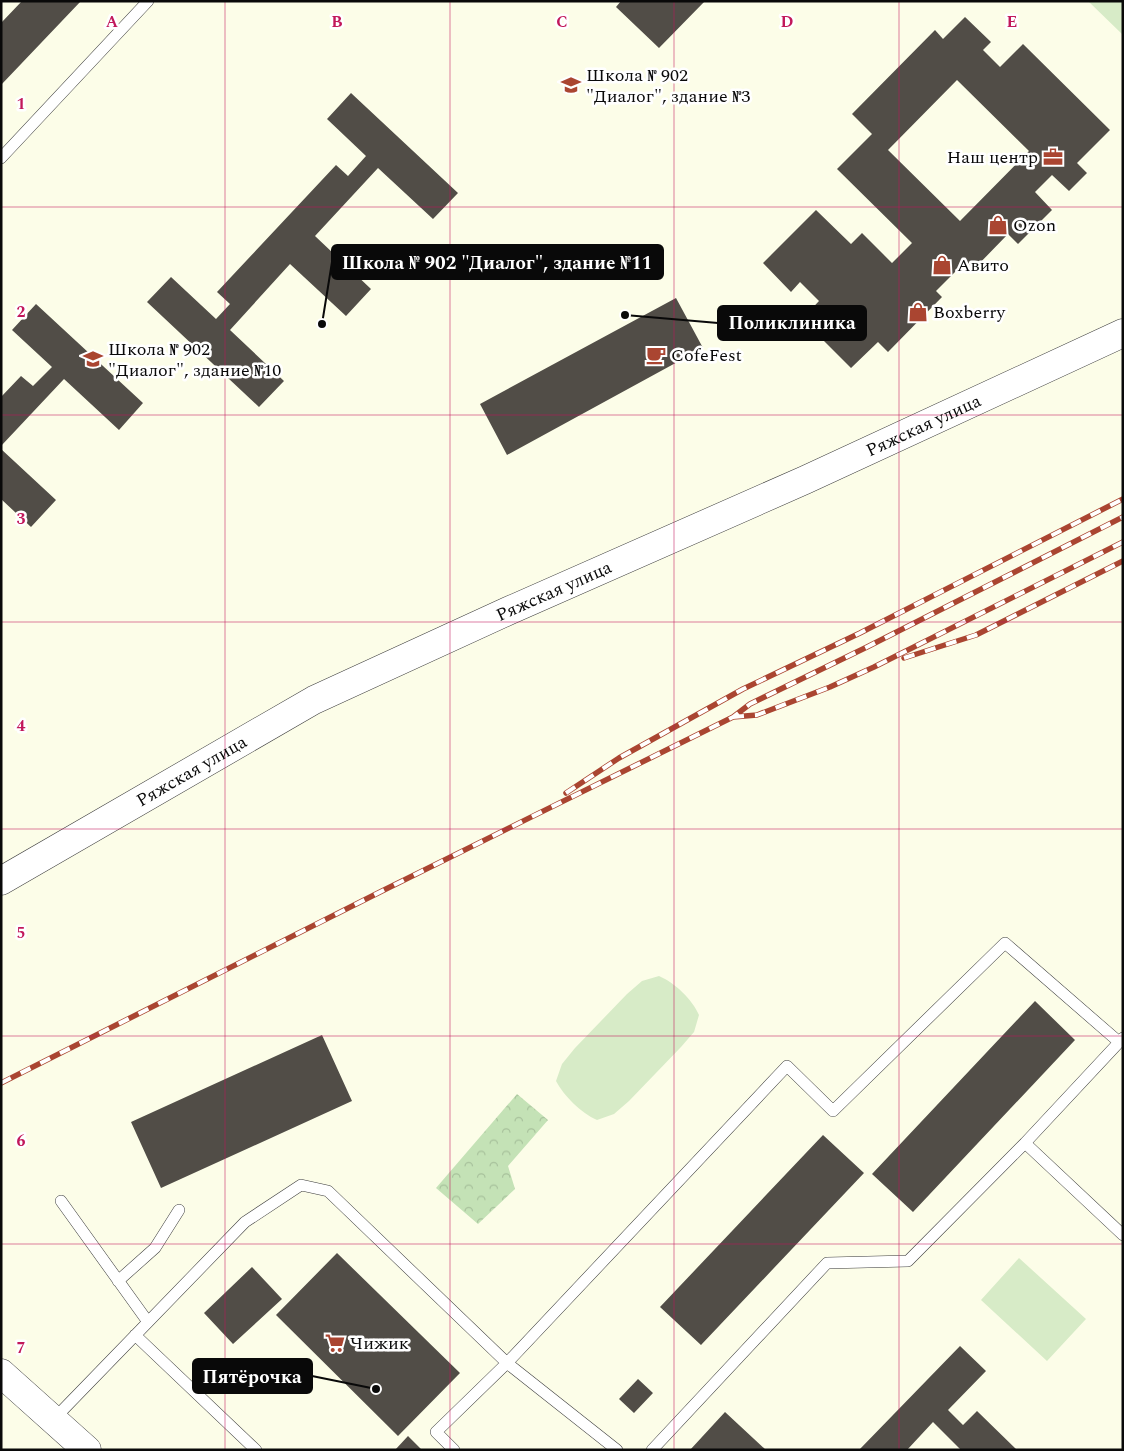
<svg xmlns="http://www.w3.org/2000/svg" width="1124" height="1451" font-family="Spectral,serif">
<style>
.park{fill:url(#park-crowns)}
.pitch{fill:#d7ebc7}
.building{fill:#514d47;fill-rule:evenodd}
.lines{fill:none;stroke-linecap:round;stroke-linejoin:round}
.service-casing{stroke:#3c3c3c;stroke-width:12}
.tertiary-casing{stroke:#3c3c3c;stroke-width:29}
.service{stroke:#fff;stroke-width:11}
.tertiary{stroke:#fff;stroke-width:28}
.rail-casing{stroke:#aa4531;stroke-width:5.5}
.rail{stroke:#fff;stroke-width:4;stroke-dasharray:11;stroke-linecap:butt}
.grid{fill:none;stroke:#c2185b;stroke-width:1;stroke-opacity:0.55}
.labels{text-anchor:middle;stroke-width:5;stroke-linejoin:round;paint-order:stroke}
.poi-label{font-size:18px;fill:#090909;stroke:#fff;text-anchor:start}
.street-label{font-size:18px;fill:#090909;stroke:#fff}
.grid-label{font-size:16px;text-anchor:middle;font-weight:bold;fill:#c2185b;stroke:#fff;stroke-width:5;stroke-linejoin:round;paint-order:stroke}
.leader{fill:none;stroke:#090909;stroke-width:2}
.callout-dot{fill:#090909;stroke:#fff;stroke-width:2}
.callout{fill:#090909;stroke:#090909;stroke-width:2}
.callout-label{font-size:19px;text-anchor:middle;font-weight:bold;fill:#fff}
</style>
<defs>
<pattern id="park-crowns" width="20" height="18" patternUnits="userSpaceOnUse" patternTransform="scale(1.25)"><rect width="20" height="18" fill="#c4e2b6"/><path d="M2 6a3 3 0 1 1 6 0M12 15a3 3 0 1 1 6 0" fill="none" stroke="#a7c19b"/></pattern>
</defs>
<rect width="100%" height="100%" fill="#fcfde8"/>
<path class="park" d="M517 1094 548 1120 508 1166 515 1189 478 1224 436 1188Z"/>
<path class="pitch" d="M1088 1H1123V35Z
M659 976C675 983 692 999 699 1015L694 1032 681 1047 629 1101 614 1114 597 1120C581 1113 564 1096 556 1081L562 1064 575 1048 627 994 642 981Z
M1019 1258 1086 1319 1047 1361 981 1300Z"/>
<path class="building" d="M22 1H81L1 85V23Z
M621 1H705L659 48 616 7Z
M965 17 991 42 983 50 1000 67 1023 44 1110 130 1077 163 1087 173 1069 191 1052 175 1035 192 1052 210 1018 244 1008 234 974 269 966 261 936 291 942 297 888 352 878 342 851 368 802 319 819 301 800 282 791 292 763 263 816 210 851 244 862 233 892 263 912 243 837 169 872 134 852 114 935 30 943 39ZM957 80 1029 151 960 221 888 150Z
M351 93 458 193 433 219 378 168 315 236 371 289 346 316 290 264 230 330 284 381 259 407 147 302 171 277 216 319 230 304 217 292 336 165 348 176 366 156 327 119Z
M676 298 703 348 507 455 480 404Z
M36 304 143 403 119 430 64 379 1 446V397L21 376 33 386 52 367 12 330Z
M1 449 56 500 31 527 1 499Z
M1035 1001 1075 1040 913 1212 872 1174Z
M322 1035 352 1101 161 1188 131 1122Z
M823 1135 864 1173 701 1345 660 1307Z
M337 1253 460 1373 398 1436 276 1315Z
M252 1267 282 1299 233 1344 204 1313Z
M960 1346 986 1371 948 1410 963 1425 977 1411 1017 1450H961L933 1422 907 1450H859Z
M638 1379 653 1393 634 1413 619 1399Z
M725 1412 766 1450H690Z
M408 1436 422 1450H395Z"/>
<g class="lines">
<defs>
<path id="service" d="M1 158 148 1
M1025 1143 1123 1235
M61 1201 148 1322
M118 1281 155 1248 179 1210
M135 1335 256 1450
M54 1419 245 1222 301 1185 328 1191 507 1363 617 1450
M454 1450 436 1432 507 1363 787 1066 833 1111 1005 943 1119 1042
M652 1450 827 1263 908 1261 1025 1143 1123 1038"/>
<g id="tertiary">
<path id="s1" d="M1 881 314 700 508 611 805 480 1123 333"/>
<path d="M1 1373 87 1450"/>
</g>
</defs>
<use href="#service" class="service-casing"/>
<use href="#tertiary" class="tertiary-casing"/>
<use href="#service" class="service"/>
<use href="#tertiary" class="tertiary"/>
<defs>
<path id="rail" d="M904 658 976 635 1123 561
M733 717 757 715 830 687 874 667 1123 542
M566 793 619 758 743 689 860 633 1123 499
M1 1083 384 890 733 717 750 704 867 647 1123 517"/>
</defs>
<use href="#rail" class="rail-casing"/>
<use href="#rail" class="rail"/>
</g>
<path class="grid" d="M225 1V1450M450 1V1450M674 1V1450M899 1V1450M1 207H1123M1 415H1123M1 622H1123M1 829H1123M1 1036H1123M1 1244H1123"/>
<defs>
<symbol id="school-bare" viewBox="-9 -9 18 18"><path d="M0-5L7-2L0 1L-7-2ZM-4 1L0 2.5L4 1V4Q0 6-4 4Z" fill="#aa4531" stroke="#fff" stroke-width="2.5" paint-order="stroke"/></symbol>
<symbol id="office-bare" viewBox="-9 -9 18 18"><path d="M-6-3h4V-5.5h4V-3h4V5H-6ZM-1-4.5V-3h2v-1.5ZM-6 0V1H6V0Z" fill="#aa4531" stroke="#fff" stroke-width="2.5" paint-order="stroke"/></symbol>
<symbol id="shop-bare" viewBox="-9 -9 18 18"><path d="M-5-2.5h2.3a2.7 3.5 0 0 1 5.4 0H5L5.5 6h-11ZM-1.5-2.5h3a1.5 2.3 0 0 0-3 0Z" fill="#aa4531" stroke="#fff" stroke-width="2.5" paint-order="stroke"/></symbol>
<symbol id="cafe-bare" viewBox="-9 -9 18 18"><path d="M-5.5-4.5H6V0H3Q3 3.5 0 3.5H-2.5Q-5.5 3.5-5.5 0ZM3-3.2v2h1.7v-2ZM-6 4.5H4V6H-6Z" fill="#aa4531" stroke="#fff" stroke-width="2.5" paint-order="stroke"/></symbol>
<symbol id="supermarket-bare" viewBox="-9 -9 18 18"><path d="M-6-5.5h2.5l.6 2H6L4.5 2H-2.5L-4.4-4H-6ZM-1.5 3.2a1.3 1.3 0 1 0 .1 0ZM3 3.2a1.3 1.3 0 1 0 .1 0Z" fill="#aa4531" stroke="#fff" stroke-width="2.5" paint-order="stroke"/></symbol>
</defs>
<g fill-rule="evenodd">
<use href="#school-bare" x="557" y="71" width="28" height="28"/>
<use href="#office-bare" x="1039" y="143" width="28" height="28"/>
<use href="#shop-bare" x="984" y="211" width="28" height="28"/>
<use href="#shop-bare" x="928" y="251" width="28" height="28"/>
<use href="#shop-bare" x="904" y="298" width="28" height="28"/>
<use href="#cafe-bare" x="642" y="341" width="28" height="28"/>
<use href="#school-bare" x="79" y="345" width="28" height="28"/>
<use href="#supermarket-bare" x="321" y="1329" width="28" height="28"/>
</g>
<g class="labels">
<g class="poi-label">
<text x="586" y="81">Школа № 902<tspan x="586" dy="21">"Диалог", здание №3</tspan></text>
<text x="1038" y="163" text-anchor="end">Наш центр</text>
<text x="1013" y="231">Ozon</text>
<text x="957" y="271">Авито</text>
<text x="933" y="318">Boxberry</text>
<text x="108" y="355">Школа № 902<tspan x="108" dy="21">"Диалог", здание №10</tspan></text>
<text x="671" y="361">CofeFest</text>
<text x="350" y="1349">Чижик</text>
</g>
<g class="street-label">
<text dy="6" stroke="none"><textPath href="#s1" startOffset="1030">Ряжская улица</textPath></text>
<text dy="6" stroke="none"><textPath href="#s1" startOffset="625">Ряжская улица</textPath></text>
<text dy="6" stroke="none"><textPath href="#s1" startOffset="220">Ряжская улица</textPath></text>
</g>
</g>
<g class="grid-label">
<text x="112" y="27">A</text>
<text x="337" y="27">B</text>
<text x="562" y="27">C</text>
<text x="787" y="27">D</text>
<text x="1012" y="27">E</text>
<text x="21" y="109">1</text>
<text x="21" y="317">2</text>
<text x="21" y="524">3</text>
<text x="21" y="731">4</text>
<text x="21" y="938">5</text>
<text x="21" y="1146">6</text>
<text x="21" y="1353">7</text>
</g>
<path class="leader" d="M322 324L332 262M625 315L718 323M376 1389L312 1376"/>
<g class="callout-dot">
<circle cx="322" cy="324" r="5"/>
<circle cx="625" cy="315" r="5"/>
<circle cx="376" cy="1389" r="5"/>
</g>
<g class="callout">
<rect x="332" y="245" width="331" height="34" rx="5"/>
<rect x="718" y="306" width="148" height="34" rx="5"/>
<rect x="193" y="1359" width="119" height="34" rx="5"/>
</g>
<g class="callout-label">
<text x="497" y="269">Школа № 902 "Диалог", здание №11</text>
<text x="792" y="329">Поликлиника</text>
<text x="252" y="1383">Пятёрочка</text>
</g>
<rect width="1124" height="1451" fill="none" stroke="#090909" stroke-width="5"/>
</svg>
